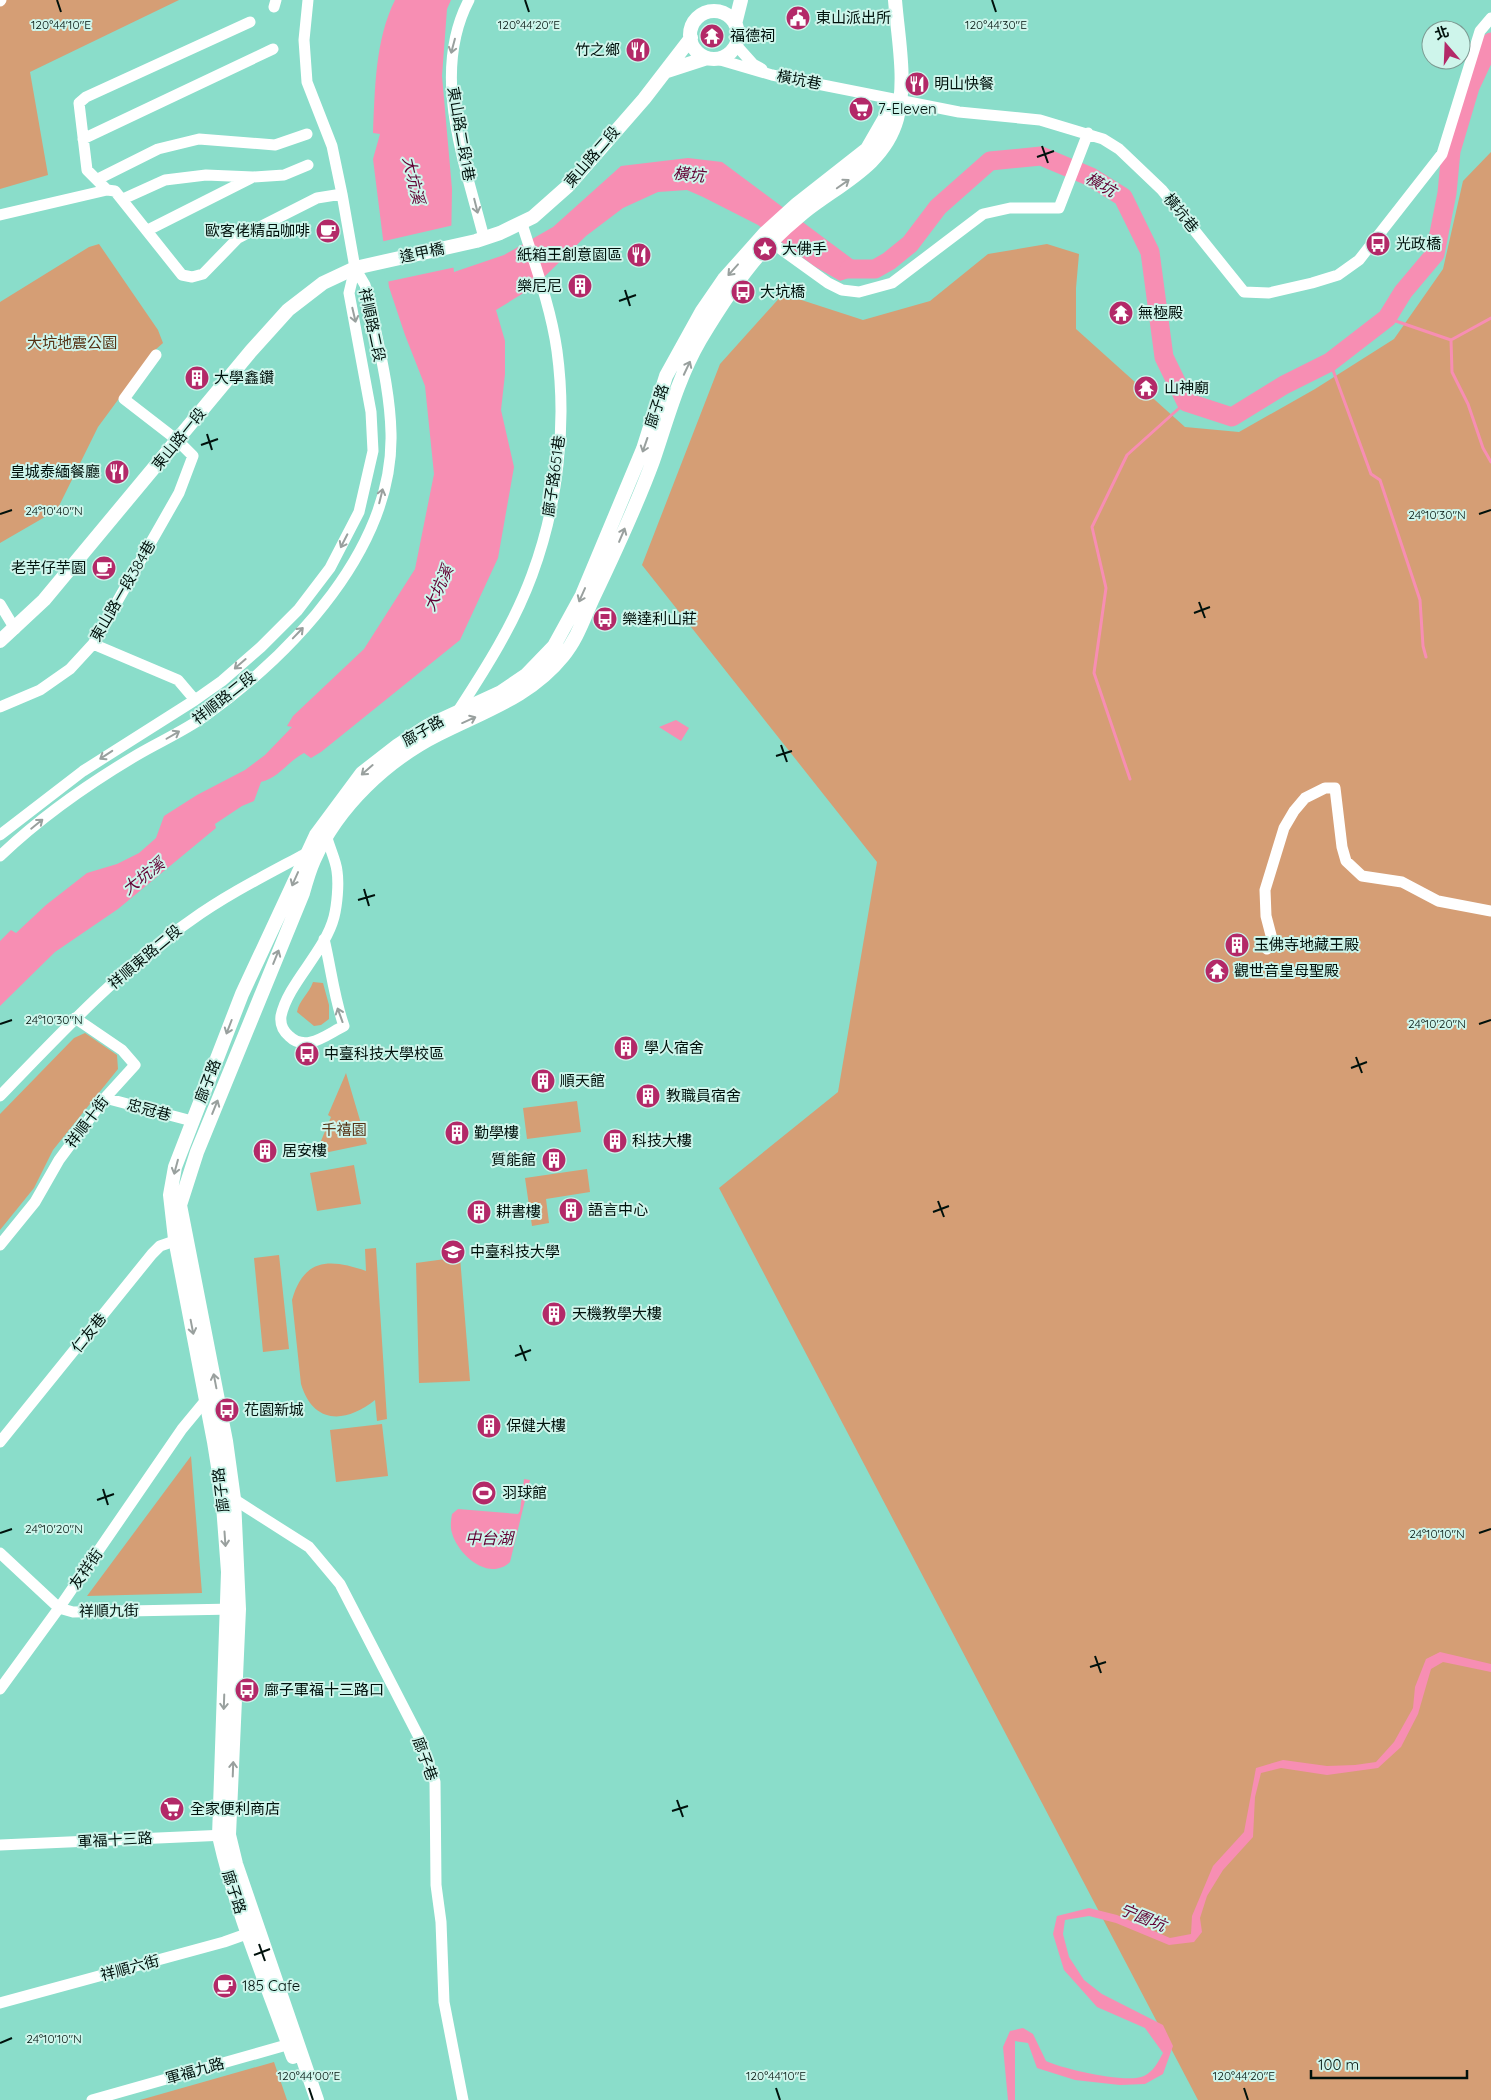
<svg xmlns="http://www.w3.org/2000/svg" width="1491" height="2100" font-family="Quicksand,'Noto Sans TC',sans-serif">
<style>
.green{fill:#d59e75}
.water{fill:#f78eb3}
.pier{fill:#8addca}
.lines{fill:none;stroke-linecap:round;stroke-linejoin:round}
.stream{stroke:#f78eb3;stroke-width:3}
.river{stroke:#f78eb3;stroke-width:19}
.minor{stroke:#fff;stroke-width:11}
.major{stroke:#fff;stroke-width:14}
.oneway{stroke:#99a09e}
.ticks{fill:none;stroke:#00110c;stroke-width:2}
.labels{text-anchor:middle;stroke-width:4;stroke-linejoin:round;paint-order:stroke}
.poi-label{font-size:15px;fill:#00110c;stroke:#cef5eb;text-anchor:start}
.street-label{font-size:15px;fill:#00110c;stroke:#cef5eb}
.park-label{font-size:15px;fill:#553215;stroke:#cef5eb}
.water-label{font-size:16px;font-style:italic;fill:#630234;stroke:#cef5eb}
.ticks-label{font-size:12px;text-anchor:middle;fill:#00110c;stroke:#cef5eb;stroke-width:4;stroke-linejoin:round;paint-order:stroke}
</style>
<rect width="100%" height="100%" fill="#8addca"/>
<path class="green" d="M0 0H179L30 72 48 175 0 189Z
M1491 152V2100H1198L719 1188 838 1092 877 862 642 565 720 364 783 294 863 320 930 301 988 254 1047 244 1079 254 1076 288V329L1185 427 1239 432 1315 389 1394 339 1443 269 1463 181Z
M99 244 158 330 163 343 154 351 98 427 57 510 0 543V302L89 247Z
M313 982 323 983 329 1005V1019L321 1025 314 1026 297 1012C299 1000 309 994 313 982Z
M85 1033 117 1055 118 1069 53 1150 34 1188 0 1230V1114L74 1038Z
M346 1073 367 1144 329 1152 318 1148 331 1117 328 1115Z
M577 1101 581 1132 527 1139 523 1108Z
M354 1165 361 1204 317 1211 310 1173Z
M587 1169 590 1192 546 1199 549 1223 532 1226 525 1178Z
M376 1248 387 1419 377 1421 375 1400C345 1424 313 1424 301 1384L292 1300C304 1257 331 1259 366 1271L365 1249Z
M279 1255 289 1349 263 1352 254 1258Z
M460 1257 470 1381 419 1383 416 1263Z
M382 1424 388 1476 336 1482 330 1430Z
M191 1456 202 1593 87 1596Z
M274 2062 287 2100H140Z"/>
<path class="water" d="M395 0H451L447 9 442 76 452 189 451 249 454 272 504 255 553 227 621 166 688 158 722 162 859 264 875 269 840 281 814 266 758 225 703 197 687 190 658 192 623 208 586 236 535 286 496 310 505 341V374L501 410 514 467 498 558 460 640 321 752 311 758 304 753C287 762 280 777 261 782L254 801 242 806 215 824 216 828 118 909 55 952 0 1006V941L11 930 16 933 46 905 87 873 117 864 139 853 156 838 164 816 197 795 245 770 265 755 292 727 287 726 293 716 364 649 415 569 434 474 425 386 405 335 389 287 373 159 380 134 373 133C375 89 375 40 395 0Z
M676 720 689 728 681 741 659 727Z
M524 1479 530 1480 510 1562C489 1582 458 1555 452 1533 450 1527 451 1520 452 1514L458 1509 518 1514 520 1511Z
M1440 1652 1491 1664V1672L1443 1662 1431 1669 1418 1714 1401 1747 1378 1768 1327 1775 1281 1768 1261 1773 1255 1797 1253 1837 1223 1870 1207 1896 1200 1918 1202 1932 1194 1942 1169 1945 1116 1923 1089 1916 1065 1920 1063 1934 1069 1957 1084 1980 1102 1994 1163 2025 1173 2046 1163 2074 1145 2084 1120 2085 1075 2080 1037 2068 1028 2043 1015 2041V2100H1008L1003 2047 1010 2031 1023 2028 1033 2034 1046 2061C1063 2069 1127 2084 1144 2076 1154 2071 1158 2062 1163 2053L1145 2028 1097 2007 1064 1970 1053 1934 1057 1916 1089 1908 1117 1915 1170 1938 1191 1934 1192 1916 1213 1866 1244 1832 1256 1768 1283 1760 1327 1766 1355 1765 1376 1762 1394 1742 1413 1708 1415 1687 1426 1659Z"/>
<path class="pier" d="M454 225 453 248 456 267 386 282 380 242Z"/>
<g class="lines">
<path class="stream" d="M1387 318 1451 340 1452 372 1468 404 1483 448 1491 462
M1451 340 1491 318
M1330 362 1371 474 1380 480 1420 600 1423 646 1426 657
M1130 779 1094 673 1106 588 1092 527 1127 455 1186 402"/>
<path class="river" d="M849 269H875L889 261 910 244 938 207 990 161 1041 156 1091 177 1123 197 1150 252 1164 357 1186 402 1232 417 1284 385 1330 362 1387 318 1403 292 1435 254 1447 193 1451 151 1470 87 1491 42"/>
<path class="minor" d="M308 0 304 40 307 82 332 146 342 194
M469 0C430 74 465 163 484 238
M0 1 1 0
M274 7 276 0
M736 45 753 64 762 69
M717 59 772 75 959 112 1040 120 1103 139 1119 149 1162 190 1244 292 1269 293 1312 283 1338 275 1359 260 1442 154 1480 31 1491 18
M83 139 273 49
M98 179 158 149 199 139 275 145 307 134
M107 190 87 170 79 103 86 97 250 22
M123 199 165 180 206 175 253 177 284 175 308 165
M0 215 107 190 115 191 182 275 192 277 203 274 238 238 317 198 342 194 355 268 365 285 370 302C378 345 390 389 391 433 394 548 293 653 205 716 184 731 159 742 137 755 88 784 41 817 0 856
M148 230 251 178
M764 237 828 283 842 290 859 292 892 283 983 214 1010 208H1059L1088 133
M0 604 15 629
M93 644 178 680 195 700
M0 707 40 690 70 669 93 644 179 493 193 456 177 440 124 399 156 355
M458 711C486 668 514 624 532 575 558 505 567 425 557 351 551 308 535 265 522 224
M0 835 83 771 195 700 222 681 261 647 298 610 330 568 359 512 373 451 371 412 349 293 355 268
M324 939C331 968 334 998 344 1026 327 1034 306 1053 289 1036 283 1031 280 1024 281 1016 288 983 325 952 334 917 337 905 339 884 337 871 336 861 330 849 327 838
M1267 949 1272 939 1266 916 1265 890 1284 828 1294 811 1305 798 1325 788H1335L1342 847 1346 861 1362 876 1402 882 1438 901 1491 911
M0 1096C60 1034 119 970 190 921 226 895 266 875 305 854L310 857
M105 1098 192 1121
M0 1245 35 1202 59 1160 105 1098 135 1065 122 1050 75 1018
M0 1442 152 1254 160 1246 183 1238
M229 1496 309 1547 340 1584 422 1743 435 1782 436 1885 441 1922 444 2002 463 2100
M0 1553 59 1608 73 1612 235 1609
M0 1689 59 1608 182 1429 206 1400
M0 1845 226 1835
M0 2003 224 1942 255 1931
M92 2100 297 2042"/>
<path class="major" d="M690 35a24 24 0 1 1 48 0a24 24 0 1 1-48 0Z
M735 24 741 0
M667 71 707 58
M0 641 44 600 251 351 288 310 323 283 355 268 476 241 500 233 533 217 568 186 644 99 691 38
M293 2057C267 1984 236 1912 219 1836L228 1572 222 1492 214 1442 175 1239 170 1195 175 1167 242 994 316 835 362 773 398 745 427 726 501 692 526 675 554 646 582 595 643 449 666 376 702 311 724 279 765 233 797 204 867 149 886 116 899 101
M317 2100 236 1864 229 1835 239 1609 234 1499 226 1441 180 1205 197 1152 303 893C306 882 309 871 314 860 338 806 387 760 439 734 484 711 530 697 563 656 578 638 584 617 594 596 615 552 636 507 653 461 667 420 678 378 700 340 718 310 746 267 770 243 780 233 792 222 803 213 839 184 884 166 897 119 907 81 898 38 895 0"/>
</g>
<defs><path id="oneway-shaft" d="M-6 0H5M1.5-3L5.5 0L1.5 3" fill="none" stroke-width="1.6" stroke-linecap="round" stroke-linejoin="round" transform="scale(1.25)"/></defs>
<g class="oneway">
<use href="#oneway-shaft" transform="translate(453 46) rotate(105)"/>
<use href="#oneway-shaft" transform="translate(843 184) rotate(-35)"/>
<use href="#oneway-shaft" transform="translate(476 206) rotate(76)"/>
<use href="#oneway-shaft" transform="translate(733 270) rotate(132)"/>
<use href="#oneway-shaft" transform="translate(354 315) rotate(77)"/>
<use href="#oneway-shaft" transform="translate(687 368) rotate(-65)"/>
<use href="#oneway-shaft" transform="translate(645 445) rotate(109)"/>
<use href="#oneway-shaft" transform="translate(381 496) rotate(-76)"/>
<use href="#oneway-shaft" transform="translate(622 535) rotate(-67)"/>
<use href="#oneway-shaft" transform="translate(344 541) rotate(117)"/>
<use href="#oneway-shaft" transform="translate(582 595) rotate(114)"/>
<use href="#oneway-shaft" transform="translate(298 633) rotate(-46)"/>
<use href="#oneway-shaft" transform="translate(240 664) rotate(139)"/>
<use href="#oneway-shaft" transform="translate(469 720) rotate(-24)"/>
<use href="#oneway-shaft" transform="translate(173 735) rotate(-30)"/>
<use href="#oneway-shaft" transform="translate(106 755) rotate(147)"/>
<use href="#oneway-shaft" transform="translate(367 770) rotate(139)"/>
<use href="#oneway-shaft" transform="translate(37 824) rotate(-39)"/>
<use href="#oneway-shaft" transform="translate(295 879) rotate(114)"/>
<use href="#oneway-shaft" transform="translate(276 957) rotate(-68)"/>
<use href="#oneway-shaft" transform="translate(340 1015) rotate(-110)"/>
<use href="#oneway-shaft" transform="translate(229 1027) rotate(111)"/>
<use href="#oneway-shaft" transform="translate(215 1107) rotate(-68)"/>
<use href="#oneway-shaft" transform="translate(176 1167) rotate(105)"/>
<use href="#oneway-shaft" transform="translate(192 1327) rotate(79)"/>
<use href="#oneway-shaft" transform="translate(215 1381) rotate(-101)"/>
<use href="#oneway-shaft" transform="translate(225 1539) rotate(86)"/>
<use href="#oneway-shaft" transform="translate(224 1702) rotate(92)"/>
<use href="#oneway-shaft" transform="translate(233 1769) rotate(-88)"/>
</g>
<path class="ticks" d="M57 0 61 12M525 0 529 12M992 0 996 12M1042 146 1048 163M1037 157 1054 151M625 290 630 306M619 301 636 295M207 434 212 450M201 445 218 439M0 514 12 510M1479 514 1491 510M1199 602 1205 618M1194 613 1210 607M781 745 787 762M776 756 792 751M364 889 369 906M358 900 375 895M0 1024 12 1020M1479 1024 1491 1020M1356 1057 1362 1073M1351 1068 1367 1062M938 1201 944 1217M933 1212 949 1206M520 1345 526 1361M515 1356 531 1350M103 1489 108 1505M97 1500 114 1494M0 1533 12 1529M1479 1533 1491 1529M1095 1656 1101 1673M1090 1667 1106 1662M677 1800 683 1817M672 1811 688 1806M259 1944 265 1961M254 1955 270 1949M0 2043 12 2038M309 2088 313 2100M776 2088 780 2100M1244 2088 1248 2100"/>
<defs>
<symbol id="civic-disc" viewBox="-11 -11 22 22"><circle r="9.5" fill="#b32968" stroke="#cef5eb"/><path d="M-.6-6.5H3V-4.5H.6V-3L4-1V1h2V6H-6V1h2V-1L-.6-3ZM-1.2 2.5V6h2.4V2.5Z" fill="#fff"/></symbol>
<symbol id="temple-disc" viewBox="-11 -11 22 22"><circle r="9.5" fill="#b32968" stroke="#cef5eb"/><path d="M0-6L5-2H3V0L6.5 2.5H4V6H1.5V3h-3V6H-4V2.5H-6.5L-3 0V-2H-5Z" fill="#fff"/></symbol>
<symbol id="restaurant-disc" viewBox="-11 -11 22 22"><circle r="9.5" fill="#b32968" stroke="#cef5eb"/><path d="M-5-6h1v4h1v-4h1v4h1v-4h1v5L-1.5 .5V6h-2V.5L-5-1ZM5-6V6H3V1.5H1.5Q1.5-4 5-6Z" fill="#fff"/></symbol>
<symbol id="supermarket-disc" viewBox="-11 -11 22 22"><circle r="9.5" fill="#b32968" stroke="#cef5eb"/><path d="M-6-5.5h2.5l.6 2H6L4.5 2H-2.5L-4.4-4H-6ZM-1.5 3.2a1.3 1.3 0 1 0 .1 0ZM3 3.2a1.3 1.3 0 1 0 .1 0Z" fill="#fff"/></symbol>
<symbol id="cafe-disc" viewBox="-11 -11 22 22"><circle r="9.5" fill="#b32968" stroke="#cef5eb"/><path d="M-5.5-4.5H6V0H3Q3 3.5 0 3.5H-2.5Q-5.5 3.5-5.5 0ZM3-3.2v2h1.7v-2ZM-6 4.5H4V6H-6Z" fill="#fff"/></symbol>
<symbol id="bus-disc" viewBox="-11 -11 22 22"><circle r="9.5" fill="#b32968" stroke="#cef5eb"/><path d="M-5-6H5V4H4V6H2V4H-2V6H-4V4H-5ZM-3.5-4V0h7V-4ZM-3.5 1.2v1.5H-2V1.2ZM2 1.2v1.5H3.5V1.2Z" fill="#fff"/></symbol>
<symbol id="sight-disc" viewBox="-11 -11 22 22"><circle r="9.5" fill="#b32968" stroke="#cef5eb"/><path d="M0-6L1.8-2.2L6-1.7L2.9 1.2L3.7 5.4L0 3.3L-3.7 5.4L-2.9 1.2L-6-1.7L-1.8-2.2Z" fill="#fff"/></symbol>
<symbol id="building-disc" viewBox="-11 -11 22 22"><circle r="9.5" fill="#b32968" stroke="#cef5eb"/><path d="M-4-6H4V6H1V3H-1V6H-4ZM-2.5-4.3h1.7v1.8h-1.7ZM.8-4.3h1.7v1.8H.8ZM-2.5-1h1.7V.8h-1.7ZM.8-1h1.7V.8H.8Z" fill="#fff"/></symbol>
<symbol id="university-disc" viewBox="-11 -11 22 22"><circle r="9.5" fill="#b32968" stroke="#cef5eb"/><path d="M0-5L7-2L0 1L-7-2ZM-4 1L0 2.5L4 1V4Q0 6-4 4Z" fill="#fff"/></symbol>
<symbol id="stadium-disc" viewBox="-11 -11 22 22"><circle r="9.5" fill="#b32968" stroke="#cef5eb"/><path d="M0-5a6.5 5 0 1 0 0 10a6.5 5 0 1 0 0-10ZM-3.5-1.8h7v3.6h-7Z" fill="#fff"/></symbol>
</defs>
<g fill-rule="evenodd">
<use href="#civic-disc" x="784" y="4" width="28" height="28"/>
<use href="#temple-disc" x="698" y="22" width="28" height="28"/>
<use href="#restaurant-disc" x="624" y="36" width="28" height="28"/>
<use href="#restaurant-disc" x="903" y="70" width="28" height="28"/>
<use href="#supermarket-disc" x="847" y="95" width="28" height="28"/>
<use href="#cafe-disc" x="314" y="217" width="28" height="28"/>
<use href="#bus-disc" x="1364" y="230" width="28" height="28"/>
<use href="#sight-disc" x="751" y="235" width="28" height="28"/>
<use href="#restaurant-disc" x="625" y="241" width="28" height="28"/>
<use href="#building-disc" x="566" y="272" width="28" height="28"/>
<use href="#bus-disc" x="729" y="278" width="28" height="28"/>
<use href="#temple-disc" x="1107" y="299" width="28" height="28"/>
<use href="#building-disc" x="183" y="364" width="28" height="28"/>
<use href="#temple-disc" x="1132" y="374" width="28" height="28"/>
<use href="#restaurant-disc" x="103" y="458" width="28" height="28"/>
<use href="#cafe-disc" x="90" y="554" width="28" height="28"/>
<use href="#bus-disc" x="591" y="605" width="28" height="28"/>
<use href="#building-disc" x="1223" y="931" width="28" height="28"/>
<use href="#temple-disc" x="1203" y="957" width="28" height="28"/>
<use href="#building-disc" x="612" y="1034" width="28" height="28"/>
<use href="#bus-disc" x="293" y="1040" width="28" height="28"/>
<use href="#building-disc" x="529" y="1067" width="28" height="28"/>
<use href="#building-disc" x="634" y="1082" width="28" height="28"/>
<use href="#building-disc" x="443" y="1119" width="28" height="28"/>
<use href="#building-disc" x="601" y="1127" width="28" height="28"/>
<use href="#building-disc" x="251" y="1137" width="28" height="28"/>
<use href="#building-disc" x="540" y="1146" width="28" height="28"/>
<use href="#building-disc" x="557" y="1196" width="28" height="28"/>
<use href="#building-disc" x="465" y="1198" width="28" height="28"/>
<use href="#university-disc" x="439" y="1238" width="28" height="28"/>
<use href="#building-disc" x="540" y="1300" width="28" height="28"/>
<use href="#bus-disc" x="213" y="1396" width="28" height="28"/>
<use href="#building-disc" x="475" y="1412" width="28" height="28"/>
<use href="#stadium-disc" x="470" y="1479" width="28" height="28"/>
<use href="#bus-disc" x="233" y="1676" width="28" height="28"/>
<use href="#supermarket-disc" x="158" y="1795" width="28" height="28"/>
<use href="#cafe-disc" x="211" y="1972" width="28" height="28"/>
</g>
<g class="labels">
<g class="poi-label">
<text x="816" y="23">東山派出所</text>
<text x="730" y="41">福德祠</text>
<text x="620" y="55" text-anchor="end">竹之鄉</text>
<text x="934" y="89">明山快餐</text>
<text x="878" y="114">7-Eleven</text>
<text x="310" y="236" text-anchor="end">歐客佬精品咖啡</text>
<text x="1396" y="249">光政橋</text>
<text x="782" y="254">大佛手</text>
<text x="622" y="260" text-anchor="end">紙箱王創意園區</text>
<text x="562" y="291" text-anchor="end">樂尼尼</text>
<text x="760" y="297">大坑橋</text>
<text x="1138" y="318">無極殿</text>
<text x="214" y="383">大學鑫鑽</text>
<text x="1164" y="393">山神廟</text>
<text x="100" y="477" text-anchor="end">皇城泰緬餐廳</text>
<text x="86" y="573" text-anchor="end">老芋仔芋園</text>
<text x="622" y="624">樂達利山莊</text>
<text x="1254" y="950">玉佛寺地藏王殿</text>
<text x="1234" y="976">觀世音皇母聖殿</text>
<text x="644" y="1053">學人宿舍</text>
<text x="324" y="1059">中臺科技大學校區</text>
<text x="560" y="1086">順天館</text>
<text x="666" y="1101">教職員宿舍</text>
<text x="474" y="1138">勤學樓</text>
<text x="632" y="1146">科技大樓</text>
<text x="282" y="1156">居安樓</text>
<text x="536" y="1165" text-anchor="end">質能館</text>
<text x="588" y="1215">語言中心</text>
<text x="496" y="1217">耕書樓</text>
<text x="470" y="1257">中臺科技大學</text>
<text x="572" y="1319">天機教學大樓</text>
<text x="244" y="1415">花園新城</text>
<text x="506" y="1431">保健大樓</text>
<text x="502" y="1498">羽球館</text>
<text x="264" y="1695">廍子軍福十三路口</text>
<text x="190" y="1814">全家便利商店</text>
<text x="242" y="1991">185 Cafe</text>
</g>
<g class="street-label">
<text transform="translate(799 80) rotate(11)" y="5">橫坑巷</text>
<text transform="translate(461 134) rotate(80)" y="5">東山路二段1巷</text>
<text transform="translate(592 157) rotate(-49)" y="5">東山路二段</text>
<text transform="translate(1181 213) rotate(51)" y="5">橫坑巷</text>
<text transform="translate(422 253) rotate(-12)" y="5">逢甲橋</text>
<text transform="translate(372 325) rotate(78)" y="5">祥順路二段</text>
<text transform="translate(657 406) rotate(-72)" y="5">廍子路</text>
<text transform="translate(179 439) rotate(-51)" y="5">東山路一段</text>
<text transform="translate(554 476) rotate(-82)" y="5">廍子路651巷</text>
<text transform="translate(123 591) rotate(-60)" y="5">東山路一段384巷</text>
<text transform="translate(224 698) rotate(-38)" y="5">祥順路二段</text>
<text transform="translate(423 731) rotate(-30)" y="5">廍子路</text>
<text transform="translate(145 957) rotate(-40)" y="5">祥順東路二段</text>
<text transform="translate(208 1081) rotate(-69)" y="5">廍子路</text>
<text transform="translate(149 1110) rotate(15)" y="5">忠冠巷</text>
<text transform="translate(87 1122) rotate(-53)" y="5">祥順十街</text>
<text transform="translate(89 1333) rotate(-51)" y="5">仁友巷</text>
<text transform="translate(221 1490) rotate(-97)" y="5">廍子路</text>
<text transform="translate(86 1569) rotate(-55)" y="5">友祥街</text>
<text transform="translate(109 1611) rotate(-1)" y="5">祥順九街</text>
<text transform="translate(425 1759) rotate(70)" y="5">廍子巷</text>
<text transform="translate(115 1840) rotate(-3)" y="5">軍福十三路</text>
<text transform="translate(234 1892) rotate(72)" y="5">廍子路</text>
<text transform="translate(130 1968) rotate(-15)" y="5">祥順六街</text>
<text transform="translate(195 2071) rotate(-16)" y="5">軍福九路</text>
</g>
<g class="park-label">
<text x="72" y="348">大坑地震公園</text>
<text x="344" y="1135">千禧園</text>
</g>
<g class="water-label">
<text transform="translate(689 174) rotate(6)" y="6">橫坑</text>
<text transform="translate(414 180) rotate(77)" y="6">大坑溪</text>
<text transform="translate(1101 184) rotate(30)" y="6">橫坑</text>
<text transform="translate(438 588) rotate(-66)" y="6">大坑溪</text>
<text transform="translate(143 876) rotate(-38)" y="6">大坑溪</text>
<text x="489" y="1544">中台湖</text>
<text transform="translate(1143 1917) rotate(22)" y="6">宁園坑</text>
</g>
</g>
<g class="ticks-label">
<text x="61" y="29">120°44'10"E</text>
<text x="529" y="29">120°44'20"E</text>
<text x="996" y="29">120°44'30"E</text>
<text x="54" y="515">24°10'40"N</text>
<text x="1437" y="519">24°10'30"N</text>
<text x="54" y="1024">24°10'30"N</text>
<text x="1437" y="1028">24°10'20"N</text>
<text x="54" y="1533">24°10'20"N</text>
<text x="1437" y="1538">24°10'10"N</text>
<text x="54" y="2043">24°10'10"N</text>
<text x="309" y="2080">120°44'00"E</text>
<text x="776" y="2080">120°44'10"E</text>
<text x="1244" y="2080">120°44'20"E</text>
</g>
<g transform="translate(1446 45) rotate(341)"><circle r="24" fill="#cef5eb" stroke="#7c9a92"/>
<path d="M0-4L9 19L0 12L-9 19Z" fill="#b32968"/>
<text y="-8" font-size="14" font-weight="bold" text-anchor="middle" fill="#00110c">北</text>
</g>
<path d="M1311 2070v8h156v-8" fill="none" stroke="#00110c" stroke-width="2.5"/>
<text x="1318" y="2070" font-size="15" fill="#00110c" stroke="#cef5eb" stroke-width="4" paint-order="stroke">100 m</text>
</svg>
